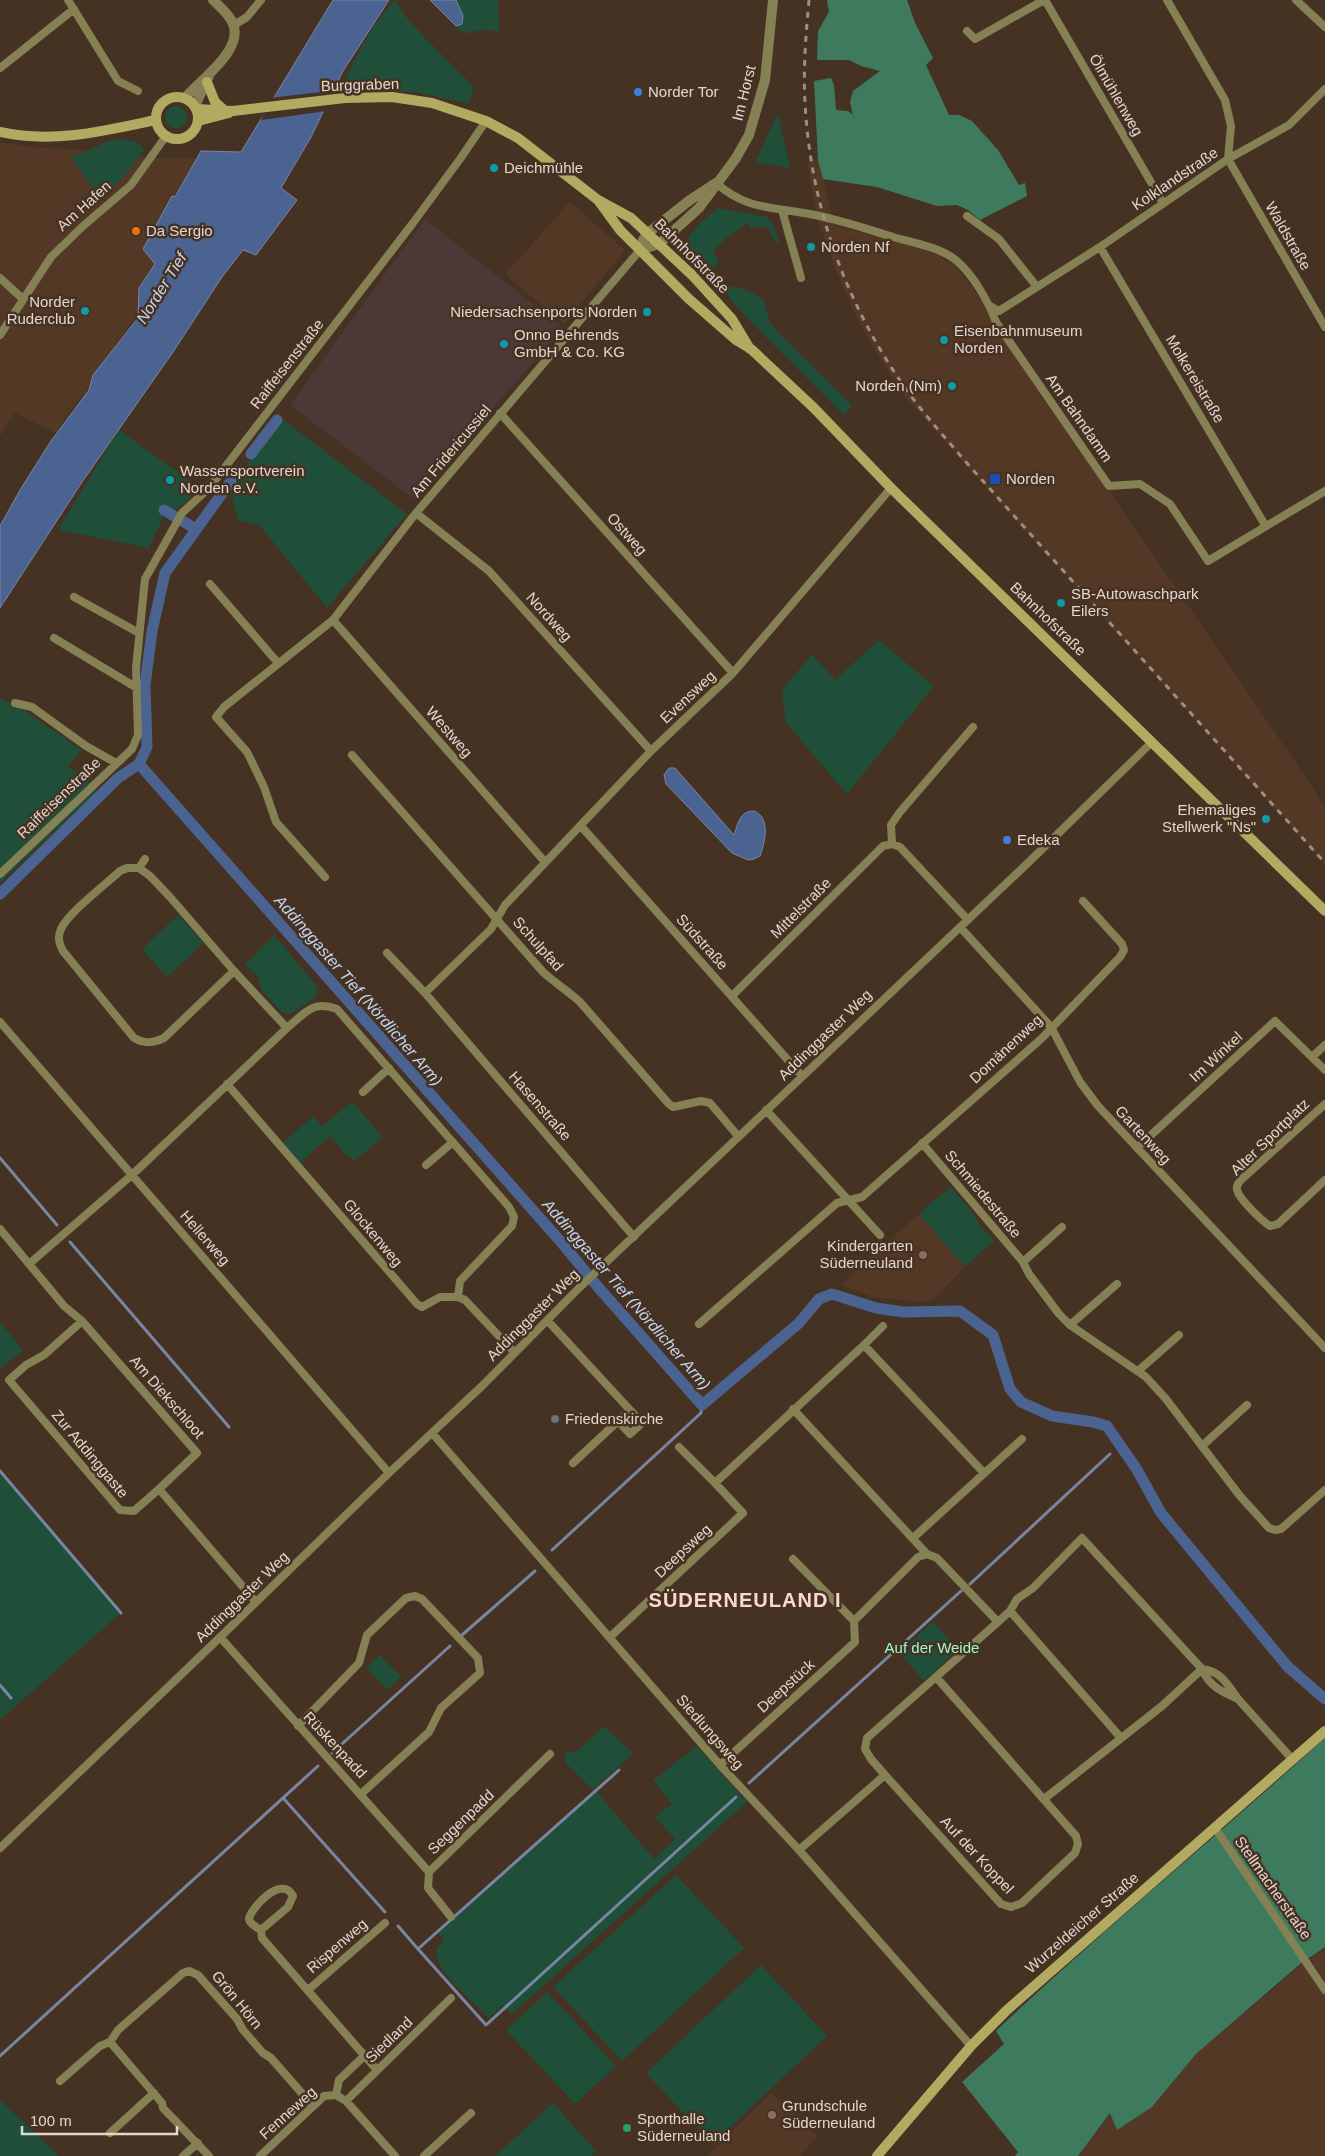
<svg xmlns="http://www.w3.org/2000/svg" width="1325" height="2156" font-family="Arial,sans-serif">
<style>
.built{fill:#533825}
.industrial{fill:#4d3838}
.green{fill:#1f4e39}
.forest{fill:#3e7b5e}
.water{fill:#4b6391;stroke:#7986a3}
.pier{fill:#463223}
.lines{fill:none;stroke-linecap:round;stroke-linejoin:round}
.stream{stroke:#7986a3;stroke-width:3}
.canal{stroke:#4b6391;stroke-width:11}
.minor{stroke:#868155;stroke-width:8}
.tertiary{stroke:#868155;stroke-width:10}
.secondary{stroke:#b3aa62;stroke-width:10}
.rail{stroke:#9e8d81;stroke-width:3;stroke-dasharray:6 6;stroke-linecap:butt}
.shop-dot{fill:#3f7fe0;stroke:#463223;stroke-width:2}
.culture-dot{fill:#0f9aa8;stroke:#463223;stroke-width:2}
.food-dot{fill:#e8710a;stroke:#463223;stroke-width:2}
.transit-dot{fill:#1a4fb4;stroke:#463223;stroke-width:2}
.education-dot{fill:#8d6e63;stroke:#463223;stroke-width:2}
.worship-dot{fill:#6b7280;stroke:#463223;stroke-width:2}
.leisure-dot{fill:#2e9e5b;stroke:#463223;stroke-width:2}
.labels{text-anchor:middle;stroke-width:5;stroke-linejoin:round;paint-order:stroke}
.street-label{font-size:15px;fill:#e4d6cd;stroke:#463223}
.poi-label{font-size:15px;fill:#e4d6cd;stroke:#463223;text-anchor:start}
.park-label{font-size:15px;fill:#9df9cb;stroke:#463223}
.water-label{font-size:16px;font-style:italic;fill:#c5d5f2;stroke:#463223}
.district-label{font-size:20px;font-weight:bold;letter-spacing:1px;fill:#fad7d3;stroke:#463223}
</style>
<rect width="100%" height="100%" fill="#463223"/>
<path class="built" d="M0 142 31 147 82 150 89 152 161 158H196L175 197 172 196 143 249 155 264 139 288V311L137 317 92 375 88 389 65 418 56 433 15 413 0 436Z
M818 161 835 226 916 246 940 256 956 267 973 288 999 330 1311 785 1325 808V865L907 399 873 348 853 310 835 267 818 221 807 163Z
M570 202 625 250 564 324 505 274Z
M919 1214 965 1267 936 1297 926 1302 878 1298 842 1286 858 1268Z
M1325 1948V2156H1078L1111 2113 1117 2130 1152 2107 1196 2054 1300 1966Z
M771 2093 818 2136 800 2156H707Z"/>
<path class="industrial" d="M425 219 563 328 414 499 290 405Z"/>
<path class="green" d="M395 0 406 17 425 38 472 85 473 90 469 104 416 92 366 90 343 86C354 58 374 21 395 0Z
M456 0H498L499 31 481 30 462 34 456 26 462 24 463 16Z
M165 117a11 11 0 1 1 22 0a11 11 0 1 1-22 0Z
M778 113 790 168 755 162Z
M121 139C130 140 140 141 144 150L129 171 101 199 71 158 109 141Z
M718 208 767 217 773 224 780 244 775 241 768 228 757 226 752 229 747 223 723 241 713 252 718 258V264L710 268 697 263 686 251C683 235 707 217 718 208Z
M717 283 747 290 763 299 770 322 774 328 852 405 844 415 748 319Z
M281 418 407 514 327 608 260 526 238 520 230 489Z
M119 430 200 488 184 504 163 517 149 548 58 530Z
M879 640 934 686 847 794 786 723 782 690 812 654 835 680Z
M0 698 22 709 81 750 68 767 88 780 97 791 0 883Z
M178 915 203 943 167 977 142 949Z
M274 935 317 986 316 997 290 1014 283 1013 262 991 258 977 245 964Z
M352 1102 383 1137 354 1161 344 1153 330 1136 300 1163 283 1142 314 1116 322 1126Z
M950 1187 971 1210 981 1227 994 1240 965 1267 919 1214Z
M0 1322 23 1350 0 1369Z
M0 1472 121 1613 0 1720Z
M933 1622 959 1649 924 1681 899 1653Z
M380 1655 401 1677 387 1690 366 1668Z
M604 1726 633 1753 593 1790 566 1763 564 1754 577 1751Z
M697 1746 747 1802 512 2014 503 2005 489 2018C477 2005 430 1968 437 1949 438 1946 442 1942 444 1940L437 1932 596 1791 654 1859 675 1839 655 1817 672 1804 653 1780Z
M676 1875 744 1948 622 2061 553 1987Z
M761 1965 827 2036 712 2144 646 2073Z
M547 1992 616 2066 575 2104 506 2030Z
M0 2100 59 2156H0Z
M553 2103 596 2151 591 2156H495Z"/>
<path class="forest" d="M827 0H907L915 23 933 58 926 65 949 115H959L972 121 998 150 1019 185 1025 183 1027 196 980 220 968 210 957 205 937 206 877 187 823 179 818 161 814 81 831 78 834 85 836 110 848 111 853 115 850 102 853 91 880 71 861 66 849 60H817L818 31 829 12Z
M1325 1738V1947L1299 1965 1196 2054 1152 2107 1117 2130 1110 2113 1078 2156H1015L1018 2152 962 2082 1004 2044 996 2031C1102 1930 1216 1837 1325 1738Z"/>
<path class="water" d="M333 0H389L343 71 311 137 281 188 297 200 256 255 243 250 222 277 173 352 82 482 0 608V526L20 490 51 441 89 390 93 375 138 318 139 288 155 264 143 249 172 196 175 197 201 151 241 152Z
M430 0H456L463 16 462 24 456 26Z
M669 768H675L734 835C738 824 739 811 754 811 771 818 765 842 760 856L754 859 748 860 732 853 666 784 664 775Z"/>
<path class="pier" d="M337 90 327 111 261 120 270 98Z"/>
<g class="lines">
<path class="stream" d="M0 1158 57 1225
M70 1242 229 1427
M0 1471 121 1613
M552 1550 701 1413 702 1405
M970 1584 1110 1454
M462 1635 535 1571
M0 1685 11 1698
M332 1753 450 1646
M749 1783 961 1591
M284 1799 385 1912
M398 1926 418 1949 619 1770
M418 1949 486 2025 736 1797
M0 2056 318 1766"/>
<path class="canal" d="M251 454 277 420
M164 510 196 529
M139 764 147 747 145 685 152 631 165 573 231 481
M0 894 118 778 139 764 561 1242 598 1287 702 1405 799 1323 819 1299 832 1294 876 1308 903 1312 960 1311 993 1335 1010 1389 1021 1402 1052 1416 1093 1422 1107 1426 1136 1468 1161 1513 1288 1667 1325 1699"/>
<path class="minor" d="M68 0 118 81 138 91
M1045 0 1163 203
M1167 0 1225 100 1231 126 1228 159 1325 327
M1296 0 1325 27
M234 25 247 17 261 0
M967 31 975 39 1044 0
M0 68 74 9
M716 183C744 208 769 207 804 213 835 218 864 228 893 237 914 243 940 247 957 261 974 276 988 301 996 322L1109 486 1140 484 1170 504 1208 561 1325 491
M782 210 801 278
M967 216 999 239 1037 287
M1100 247 1265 525
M0 278 23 299
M990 306 999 311 1100 247 1228 159 1289 125 1325 89
M0 335 51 257 82 227 131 185 166 136
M500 413 733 673
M416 513 489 571 651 751
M210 584 278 663
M74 597 139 633
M333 620 545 862
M54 638 137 688
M15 703 32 707 86 746 116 763
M352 755 543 972C555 983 568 991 580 1002L669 1104 673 1107 701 1101 710 1103 738 1136
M581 826 802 1076
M892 844 900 847 968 920
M145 859 139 868 150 876 170 897 234 971
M139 868H127L120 871C106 884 68 913 61 929 57 937 59 944 63 951L134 1038C145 1044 153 1043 164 1038L234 971 287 1028
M0 874 132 749 138 735 136 668 145 579 182 513 209 488 413 223 460 159 486 121
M325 877 276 822 264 787 252 762 247 752 216 717 224 707 333 620 416 513 640 250
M960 927 1051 1027 1080 1082 1098 1106 1325 1348
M387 953 425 993 634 1237
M425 993 491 929 505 905 651 751 733 673 891 488
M732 996 883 846 892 844 891 825 900 812 973 727
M0 1022 389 1473
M1312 1057 1325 1045
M227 1084 417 1304 422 1307 440 1297H458L465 1300 514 1352
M363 1092 389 1068
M1325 1104 1242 1179C1239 1182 1236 1185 1237 1190 1239 1199 1262 1221 1270 1226L1278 1224 1325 1180
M766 1110 880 1235
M922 1143 1023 1262 1029 1274 1059 1314 1070 1325 1146 1377 1166 1399 1240 1496 1269 1528 1275 1530 1281 1529 1325 1490
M1137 1148 1275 1021 1325 1070
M426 1165 453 1142
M0 1229 64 1306 82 1321 44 1355 26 1365 9 1380 120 1510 134 1511 159 1489 256 1602
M1023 1262 1062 1227
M29 1264 133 1174 287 1028C305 1013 313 1000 337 1009L509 1207 514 1217 512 1226 460 1281 458 1297
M547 1320 630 1410 573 1463
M82 1321 197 1453 159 1489
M699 1324 837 1203 862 1197 1041 1039 1120 957 1124 950 1122 944 1083 901
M1070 1325 1117 1284
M883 1326 864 1345 984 1473
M1138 1371 1179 1335
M793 1409 927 1554
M618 1421 630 1434 642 1423 630 1410
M432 1433 720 1765 799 1850 971 2046
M1202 1446 1247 1405
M679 1447 715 1483
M913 1538 1022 1439
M793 1559 854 1621
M1010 1611 1121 1738
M220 1637 429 1872
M610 1637 743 1513 715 1483 864 1345
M1238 1699 1293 1760
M298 1726 359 1663 367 1635 406 1598 415 1596 422 1599 478 1658 480 1673 441 1708 429 1732 361 1794
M720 1765 855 1642 854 1621 918 1557 927 1554 937 1558 998 1622
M885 1775 1001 1904 1011 1907 1022 1903 1075 1853 1078 1844 1076 1836 936 1677
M1044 1799 1162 1706 1202 1669
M1215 1828 1325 1990
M0 1848 212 1645 389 1473 482 1386 579 1288 1032 859 1152 742
M799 1850 885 1775 871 1759 865 1749 867 1738 998 1622 1010 1611 1017 1599 1033 1588 1082 1538 1202 1669C1209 1686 1222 1692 1238 1699 1228 1685 1221 1671 1202 1669
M451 1917 428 1888 429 1872 550 1754
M261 1930 288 1907 293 1896C281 1873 249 1911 249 1919 250 1924 256 1927 261 1930L262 1938 377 2070
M308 1990 385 1923
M60 2081 100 2046 110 2042
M336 2095 339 2080 364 2056
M346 2101 451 1998
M110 2133 154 2093
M183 2156 198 2143
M209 2156 163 2108 162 2103 110 2042 118 2030 183 1973 189 1971 198 1975 237 2019 243 2030 263 2053 271 2058 313 2106
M260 2156 324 2096 336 2095 346 2101 395 2156
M424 2156 471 2113"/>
<path class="tertiary" d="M185 98C200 80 244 50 233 24 230 15 220 7 213 0
M195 106 209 76
M716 183 690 200 648 233 643 240 640 250 659 244 699 208 736 158 749 135 765 80 773 0"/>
<path class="secondary" d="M207 82 215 102 224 110
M156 118a21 21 0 1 1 42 0a21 21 0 1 1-42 0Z
M197 109 233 111 345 98 392 97 432 103 486 121 518 138 598 200 631 218 692 275 732 319 750 349
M198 121 229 113
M0 132C53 144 104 131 156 120
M598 200 620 230 689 299 736 340 751 349 814 408 891 488 1325 911
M877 2156 971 2046 1007 2010 1325 1731"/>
<path class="rail" d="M809 0C806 34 803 68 805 102 810 203 844 299 901 382 920 410 943 435 965 461L1325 863"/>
</g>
<g class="shop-dot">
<circle cx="638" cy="92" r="5"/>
<circle cx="1007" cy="840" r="5"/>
</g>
<g class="culture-dot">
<circle cx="494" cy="168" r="5"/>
<circle cx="811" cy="247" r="5"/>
<circle cx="85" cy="311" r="5"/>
<circle cx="647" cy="312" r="5"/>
<circle cx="944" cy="340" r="5"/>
<circle cx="504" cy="344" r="5"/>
<circle cx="952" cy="386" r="5"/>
<circle cx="170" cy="480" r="5"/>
<circle cx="1061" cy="603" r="5"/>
<circle cx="1266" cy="819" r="5"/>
</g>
<circle class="food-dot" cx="136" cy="231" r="5"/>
<rect class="transit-dot" x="989" y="473" width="12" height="12" rx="2.5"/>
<g class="education-dot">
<circle cx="923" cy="1255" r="5"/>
<circle cx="772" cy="2115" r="5"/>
</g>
<circle class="worship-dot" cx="555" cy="1419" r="5"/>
<circle class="leisure-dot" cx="627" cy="2128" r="5"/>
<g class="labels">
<g class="street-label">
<text transform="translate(360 85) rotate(-2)" y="5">Burggraben</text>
<text transform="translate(744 93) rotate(-76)" y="5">Im Horst</text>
<text transform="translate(1116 95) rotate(60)" y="5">Ölmühlenweg</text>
<text transform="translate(1175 179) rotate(-34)" y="5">Kolklandstraße</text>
<text transform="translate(84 206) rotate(-42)" y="5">Am Hafen</text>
<text transform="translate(1288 236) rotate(60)" y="5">Waldstraße</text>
<text transform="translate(692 256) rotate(45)" y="5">Bahnhofstraße</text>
<text transform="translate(287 364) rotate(-52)" y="5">Raiffeisenstraße</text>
<text transform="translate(1195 379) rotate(59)" y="5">Molkereistraße</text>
<text transform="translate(1079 418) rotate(55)" y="5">Am Bahndamm</text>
<text transform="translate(451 451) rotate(-50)" y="5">Am Fridericussiel</text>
<text transform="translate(627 534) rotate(48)" y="5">Ostweg</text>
<text transform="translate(549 617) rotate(48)" y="5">Nordweg</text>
<text transform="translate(1048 619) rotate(44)" y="5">Bahnhofstraße</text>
<text transform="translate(688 697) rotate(-43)" y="5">Evensweg</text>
<text transform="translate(449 732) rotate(49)" y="5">Westweg</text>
<text transform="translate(59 798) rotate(-44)" y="5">Raiffeisenstraße</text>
<text transform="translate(801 908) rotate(-45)" y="5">Mittelstraße</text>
<text transform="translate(702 942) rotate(48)" y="5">Südstraße</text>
<text transform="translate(538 944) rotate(48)" y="5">Schulpfad</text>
<text transform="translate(825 1035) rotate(-44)" y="5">Addinggaster Weg</text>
<text transform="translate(1006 1049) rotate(-43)" y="5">Domänenweg</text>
<text transform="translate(1216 1057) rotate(-43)" y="5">Im Winkel</text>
<text transform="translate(540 1106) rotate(49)" y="5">Hasenstraße</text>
<text transform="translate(1143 1135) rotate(47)" y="5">Gartenweg</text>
<text transform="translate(1270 1137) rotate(-44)" y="5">Alter Sportplatz</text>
<text transform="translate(983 1194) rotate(50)" y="5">Schmiedestraße</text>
<text transform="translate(373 1233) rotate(50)" y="5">Glockenweg</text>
<text transform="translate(205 1238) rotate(49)" y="5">Hellerweg</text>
<text transform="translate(533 1315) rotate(-45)" y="5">Addinggaster Weg</text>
<text transform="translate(167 1397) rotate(49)" y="5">Am Diekschloot</text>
<text transform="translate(90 1454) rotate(50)" y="5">Zur Addinggaste</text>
<text transform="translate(683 1551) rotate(-43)" y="5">Deepsweg</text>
<text transform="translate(242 1597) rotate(-44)" y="5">Addinggaster Weg</text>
<text transform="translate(786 1686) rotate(-42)" y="5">Deepstück</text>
<text transform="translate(710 1732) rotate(49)" y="5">Siedlungsweg</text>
<text transform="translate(335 1745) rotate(47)" y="5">Rüskenpadd</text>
<text transform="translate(461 1822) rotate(-44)" y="5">Seggenpadd</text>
<text transform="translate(977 1855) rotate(47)" y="5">Auf der Koppel</text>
<text transform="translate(1273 1888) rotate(55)" y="5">Stellmacherstraße</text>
<text transform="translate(1082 1923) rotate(-41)" y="5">Wurzeldeicher Straße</text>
<text transform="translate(337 1946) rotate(-41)" y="5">Rispenweg</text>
<text transform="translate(237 2000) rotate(51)" y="5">Grön Hörn</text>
<text transform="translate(389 2040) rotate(-44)" y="5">Siedland</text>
<text transform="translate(288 2113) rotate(-42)" y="5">Fenneweg</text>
</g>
<g class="poi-label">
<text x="648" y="97">Norder Tor</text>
<text x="504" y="173">Deichmühle</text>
<text x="146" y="236">Da Sergio</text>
<text x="821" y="252">Norden Nf</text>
<text x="75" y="307" text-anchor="end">Norder<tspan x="75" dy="17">Ruderclub</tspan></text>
<text x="637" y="317" text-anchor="end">Niedersachsenports Norden</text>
<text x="954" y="336">Eisenbahnmuseum<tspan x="954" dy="17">Norden</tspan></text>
<text x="514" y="340">Onno Behrends<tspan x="514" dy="17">GmbH &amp; Co. KG</tspan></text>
<text x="942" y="391" text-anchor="end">Norden (Nm)</text>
<text x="180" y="476">Wassersportverein<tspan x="180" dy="17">Norden e.V.</tspan></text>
<text x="1006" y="484">Norden</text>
<text x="1071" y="599">SB-Autowaschpark<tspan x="1071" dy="17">Eilers</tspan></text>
<text x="1256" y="815" text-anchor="end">Ehemaliges<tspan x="1256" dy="17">Stellwerk "Ns"</tspan></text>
<text x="1017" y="845">Edeka</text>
<text x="913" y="1251" text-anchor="end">Kindergarten<tspan x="913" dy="17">Süderneuland</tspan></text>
<text x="565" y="1424">Friedenskirche</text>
<text x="782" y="2111">Grundschule<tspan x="782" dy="17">Süderneuland</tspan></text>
<text x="637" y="2124">Sporthalle<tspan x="637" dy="17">Süderneuland</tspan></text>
</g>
<g class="park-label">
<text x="932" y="1653">Auf der Weide</text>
</g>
<g class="water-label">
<text transform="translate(161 288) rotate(-58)" y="6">Norder Tief</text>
<text transform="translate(359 990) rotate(49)" y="6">Addinggaster Tief (Nördlicher Arm)</text>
<text transform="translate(627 1294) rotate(49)" y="6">Addinggaster Tief (Nördlicher Arm)</text>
</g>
<g class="district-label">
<text x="745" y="1607">SÜDERNEULAND I</text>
</g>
</g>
<path d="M22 2126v8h155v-8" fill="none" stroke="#e4d6cd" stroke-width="2.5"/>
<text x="30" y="2126" font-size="15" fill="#e4d6cd" stroke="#463223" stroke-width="4" paint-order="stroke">100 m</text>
</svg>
